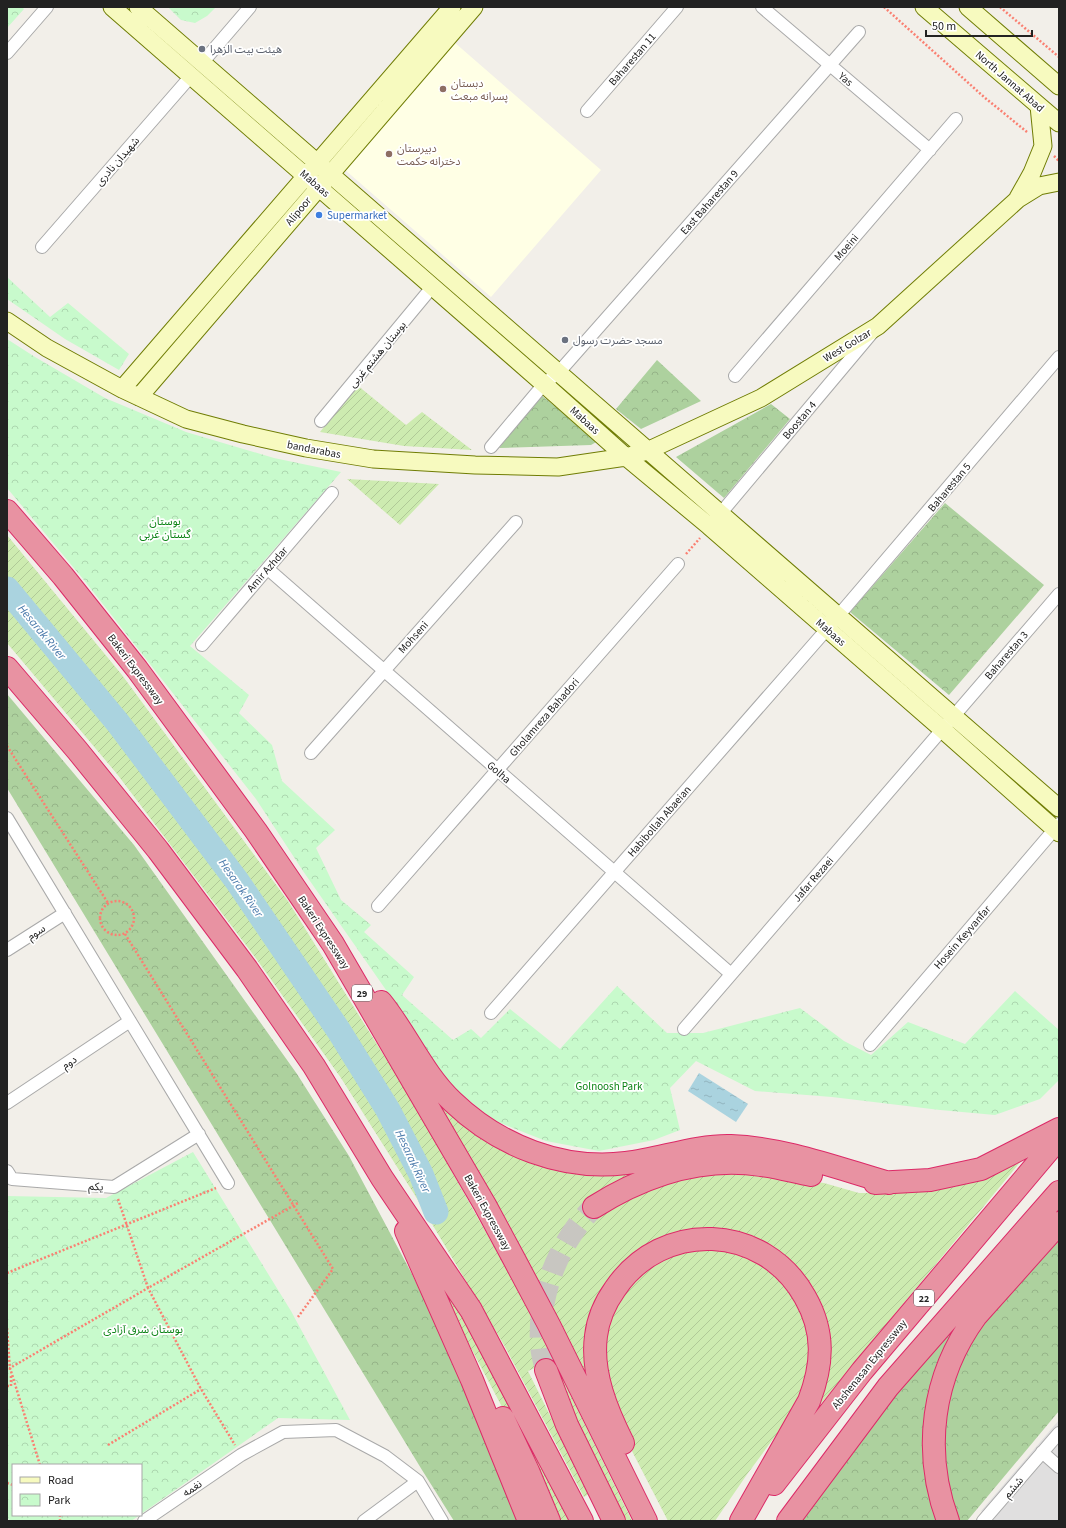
<svg xmlns="http://www.w3.org/2000/svg" width="1066" height="1528" font-family="'Source Sans 3','Noto Sans Arabic',sans-serif">
<style>
.residential{fill:#e0dfdf}
.education{fill:#ffffe5}
.forest{fill:url(#forest-crowns)}
.park{fill:url(#park-crowns)}
.garden{fill:url(#garden-furrows)}
.water{fill:url(#water-ripples)}
.lines{fill:none;stroke-linecap:round;stroke-linejoin:round}
.river{stroke:#aad3df;stroke-width:25}
.highway-tunnel{stroke:#c8c6c1;stroke-width:22;stroke-dasharray:22 11;stroke-linecap:butt}
.street-casing{stroke:#a9a9a9;stroke-width:14}
.secondary-casing{stroke:#707d05;stroke-width:19}
.highway-casing{stroke:#dc2a67;stroke-width:24}
.path{stroke:#fa8072;stroke-width:2.5;stroke-dasharray:2 2;stroke-linecap:butt}
.street{stroke:#fff;stroke-width:12}
.secondary{stroke:#f7fabf;stroke-width:17}
.highway{stroke:#e892a2;stroke-width:22}
.worship-dot{fill:#6b7280;stroke:#fff;stroke-width:1.5}
.education-dot{fill:#8d6e63;stroke:#fff;stroke-width:1.5}
.shop-dot{fill:#3f7fe0;stroke:#fff;stroke-width:1.5}
.labels{text-anchor:middle;stroke-width:3.5;stroke-linejoin:round;paint-order:stroke}
.shield{fill:#fff;stroke:#646464;stroke-width:1}
.shield-label{font-size:10px;font-weight:bold;fill:#222}
.worship-label{font-size:11px;fill:#5b616d;stroke:#fff;text-anchor:start}
.street-label{font-size:11px;fill:#222;stroke:#fff}
.education-label{font-size:11px;fill:#785e54;stroke:#fff;text-anchor:start}
.shop-label{font-size:11px;fill:#366cbe;stroke:#fff;text-anchor:start}
.park-label{font-size:11px;fill:#0c8416;stroke:#fff}
.water-label{font-size:12px;font-style:italic;fill:#4a7aab;stroke:#fff}
</style>
<defs>
<pattern id="forest-crowns" width="20" height="18" patternUnits="userSpaceOnUse"><rect width="20" height="18" fill="#add19e"/><path d="M2 6a3 3 0 1 1 6 0M12 15a3 3 0 1 1 6 0" fill="none" stroke="#95b388"/></pattern>
<pattern id="park-crowns" width="20" height="18" patternUnits="userSpaceOnUse"><rect width="20" height="18" fill="#c8facc"/><path d="M2 6a3 3 0 1 1 6 0M12 15a3 3 0 1 1 6 0" fill="none" stroke="#acd6af"/></pattern>
<pattern id="garden-furrows" width="10" height="10" patternUnits="userSpaceOnUse"><rect width="10" height="10" fill="#cdebb0"/><path d="M-1 1l2-2M0 10L10 0M9 11l2-2" fill="none" stroke="#b0c997"/></pattern>
<pattern id="water-ripples" width="26" height="14" patternUnits="userSpaceOnUse"><rect width="26" height="14" fill="#aad3df"/><path d="M2 4q2-2 4 0t4 0M15 11q2-2 4 0t4 0" fill="none" stroke="#92b5bf"/></pattern>
</defs>
<rect width="100%" height="100%" fill="#f2efe9"/>
<path class="residential" d="M1059 1420V1521H992L981 1511Z"/>
<path class="education" d="M454 42 601 170 491 297 344 169Z"/>
<path class="forest" d="M657 360 701 401 641 429 616 409Z
M541 395 598 441 591 445 499 448Z
M771 404 790 419 724 498 676 457Z
M945 503 1044 585 949 695 850 612Z
M7 694 134 845 297 1074 349 1156 413 1276 448 1350 520 1521H454L422 1470 7 788Z
M1059 1231V1411L967 1521H953L947 1504 941 1416 964 1345Z
M975 1300 943 1367 942 1521H798L897 1392Z"/>
<path class="park" d="M7 7H22L24 9 7 28Z
M168 7H216L207 16 195 23 181 20Z
M7 277 50 317 68 303 129 354 119 370 65 339 7 299Z
M7 339 35 357 105 398 186 432 274 458 341 472 190 646 249 695 239 713 272 745 282 781 335 830 316 848 341 900 371 925 364 932 414 977 402 995 453 1040 471 1029 481 1038 510 1009 560 1049 617 986 667 1033H703L800 1008 844 1041 871 1055 908 1022 965 1044 1015 991 1059 1030V1080L1040 1099 995 1115 940 1110 832 1097 755 1091 696 1061 670 1088 680 1130 654 1140 599 1151 546 1141 493 1120 448 1083 393 1000 303 871 256 799 84 580 7 488Z
M193 1152 291 1311 350 1420 278 1418 141 1514V1465H13V1515H140L131 1521H10L7 1517V1196L106 1198Z"/>
<path class="garden" d="M357 385 406 425 422 412 472 450 404 446 320 432Z
M347 479 439 484 400 525Z
M7 535 122 675 288 901 414 1104 525 1302 632 1521H621L551 1361 528 1371 589 1494 584 1497 504 1345 416 1197 341 1078 255 957 117 774 7 643Z
M391 1021 426 1079 520 1154 790 1165 644 1171 624 1178 585 1201 598 1218 617 1203 647 1188 716 1169 824 1183 859 1193H907L954 1187 989 1176 1021 1161 800 1429 821 1317 732 1235 618 1276 596 1389 627 1458 562 1327 503 1217Z
M404 1217 462 1317 571 1521H554L521 1446 501 1405 432 1274Z
M738 1248 797 1291 814 1345 799 1398 788 1419 748 1473 715 1521H668L617 1422 600 1356 619 1291 673 1250Z"/>
<path class="water" d="M699 1073 748 1104 736 1122 688 1091Z"/>
<g class="lines">
<path class="river" d="M7 589 118 723 237 881 339 1031 388 1110 421 1174 436 1212"/>
<path class="highway-tunnel" d="M546 1370C544 1361 541 1352 541 1343 538 1294 559 1241 594 1207"/>
<defs>
<path id="street" d="M762 7 930 150
M7 53 47 7
M202 63 250 7
M587 111 677 7
M42 247 191 76
M735 376 956 119
M321 421 433 286
M491 447 544 384 559 372 859 32
M715 520 872 333
M268 569 731 974
M202 645 332 493
M311 753 516 522
M7 818 228 1183
M378 906 678 564
M7 950 65 913
M491 1013 827 629 1059 357
M684 1029 1059 594
M870 1045 1059 824
M7 1103 130 1021
M7 1171 12 1179 114 1187 199 1134
M1042 1452 1059 1467
M144 1521 241 1455 283 1432 336 1430 385 1456 418 1481 442 1521
M364 1521 418 1481
M983 1521 1059 1433"/>
<path id="secondary" d="M112 7 544 384 626 457 709 526 942 729 1059 833
M138 7 1059 808
M924 7 1059 123
M968 7 1059 86
M1018 198 1032 173 1043 146 1039 106
M7 321 47 348 122 389 186 419 243 434 306 448 373 459 475 465 558 467 626 457 647 451 761 398 878 326 1018 199 1039 186 1059 182
M122 389 452 7
M139 397 474 7"/>
<path id="highway" d="M7 511 63 576 137 669 256 831 333 944 485 1205 514 1259 549 1325 646 1521
M7 668 77 750 158 850 247 969 314 1066 382 1178 471 1310 582 1521
M381 1002C407 1034 423 1074 453 1102 499 1146 563 1171 626 1163 661 1159 695 1145 731 1146 785 1148 837 1168 889 1183
M875 1183 930 1180 981 1169 1059 1129
M594 1207C645 1175 700 1156 761 1165 778 1167 795 1172 811 1175
M406 1231 472 1380 529 1521
M546 1370 567 1425 614 1521
M503 1418 528 1471 549 1521
M623 1443C607 1411 591 1373 596 1336 598 1319 605 1303 615 1289 662 1219 764 1223 805 1297 825 1332 823 1364 809 1401L741 1521
M774 1484 862 1371 1059 1138
M788 1521 888 1387 1059 1192
M948 1521C922 1451 932 1376 976 1316L1059 1223"/>
</defs>
<use href="#street" class="street-casing"/>
<use href="#secondary" class="secondary-casing"/>
<use href="#highway" class="highway-casing"/>
<path class="path" d="M884 7 984 97 1027 132
M1000 7 1059 57
M1054 156 1059 161
M686 554 700 538
M7 746 108 903
M100 918a17 17 0 1 1 34 0a17 17 0 1 1-34 0Z
M125 934 333 1269 298 1317
M118 1199 148 1288 298 1203
M7 1273 216 1188
M7 1328 10 1370
M7 1386H11V1375
M108 1445 201 1389
M40 1465 10 1368 148 1288 201 1389 235 1445
M78 1465V1464
M7 1483 13 1485
M60 1521V1515"/>
<use href="#street" class="street"/>
<use href="#secondary" class="secondary"/>
<use href="#highway" class="highway"/>
</g>
<g class="worship-dot">
<circle cx="202" cy="49" r="4"/>
<circle cx="565" cy="340" r="4"/>
</g>
<g class="education-dot">
<circle cx="443" cy="89" r="4"/>
<circle cx="389" cy="154" r="4"/>
</g>
<circle class="shop-dot" cx="319" cy="215" r="4"/>
<g class="labels">
<g class="shield">
<rect x="352" y="985" width="20" height="16" rx="3"/>
<rect x="914" y="1290" width="20" height="16" rx="3"/>
</g>
<g class="shield-label">
<text x="362" y="997">29</text>
<text x="924" y="1302">22</text>
</g>
<g class="worship-label">
<text x="210" y="53">هیئت بیت الزهرا</text>
<text x="573" y="344">مسجد حضرت رسول</text>
</g>
<g class="street-label">
<text transform="translate(632 59) rotate(-49)" y="4">Baharestan 11</text>
<text transform="translate(846 79) rotate(40)" y="4">Yas</text>
<text transform="translate(1010 81) rotate(41)" y="4">North Jannat Abad</text>
<text transform="translate(117 161) rotate(-49)" y="4">شهیدان نادری</text>
<text transform="translate(315 183) rotate(41)" y="4">Mabaas</text>
<text transform="translate(709 202) rotate(-49)" y="4">East Baharestan 9</text>
<text transform="translate(298 211) rotate(-50)" y="4">Alipoor</text>
<text transform="translate(846 247) rotate(-49)" y="4">Moeini</text>
<text transform="translate(847 345) rotate(-31)" y="4">West Golzar</text>
<text transform="translate(377 354) rotate(-50)" y="4">بوستان هشتم غربی</text>
<text transform="translate(585 420) rotate(42)" y="4">Mabaas</text>
<text transform="translate(799 420) rotate(-50)" y="4">Boostan 4</text>
<text transform="translate(314 449) rotate(11)" y="4">bandarabas</text>
<text transform="translate(949 487) rotate(-50)" y="4">Baharestan 5</text>
<text transform="translate(267 569) rotate(-49)" y="4">Amir Azhdar</text>
<text transform="translate(831 632) rotate(41)" y="4">Mabaas</text>
<text transform="translate(413 637) rotate(-48)" y="4">Mohseni</text>
<text transform="translate(1006 655) rotate(-49)" y="4">Baharestan 3</text>
<text transform="translate(136 669) rotate(53)" y="4">Bakeri Expressway</text>
<text transform="translate(544 717) rotate(-49)" y="4">Gholamreza Bahadori</text>
<text transform="translate(499 772) rotate(41)" y="4">Golha</text>
<text transform="translate(659 821) rotate(-49)" y="4">Habibollah Abaeian</text>
<text transform="translate(813 879) rotate(-49)" y="4">Jafar Rezaei</text>
<text transform="translate(36 932) rotate(-33)" y="4">سوم</text>
<text transform="translate(324 932) rotate(57)" y="4">Bakeri Expressway</text>
<text transform="translate(962 937) rotate(-49)" y="4">Hosein Keyvanfar</text>
<text transform="translate(69 1062) rotate(-33)" y="4">دوم</text>
<text transform="translate(96 1186) rotate(4)" y="4">یکم</text>
<text transform="translate(488 1212) rotate(61)" y="4">Bakeri Expressway</text>
<text transform="translate(869 1364) rotate(-51)" y="4">Abshenasan Expressway</text>
<text transform="translate(1013 1487) rotate(-50)" y="4">ششم</text>
<text transform="translate(192 1488) rotate(-34)" y="4">نغمه</text>
</g>
<g class="education-label">
<text x="451" y="87">دبستان<tspan x="451" dy="13">پسرانه مبعث</tspan></text>
<text x="397" y="152">دبیرستان<tspan x="397" dy="13">دخترانه حکمت</tspan></text>
</g>
<g class="shop-label">
<text x="327" y="219">Supermarket</text>
</g>
<g class="park-label">
<text x="165" y="525">بوستان<tspan x="165" dy="13">گستان غربی</tspan></text>
<text x="609" y="1090">Golnoosh Park</text>
<text x="143" y="1333">بوستان شرق آزادی</text>
</g>
<g class="water-label">
<text transform="translate(42 632) rotate(50)" y="4">Hesarak River</text>
<text transform="translate(241 888) rotate(55)" y="4">Hesarak River</text>
<text transform="translate(413 1161) rotate(65)" y="4">Hesarak River</text>
</g>
</g>
<rect width="1066" height="1528" fill="none" stroke="#222222" stroke-width="16"/>
<rect x="12" y="1464" width="130" height="52" fill="#ffffff" stroke="#a7a7a7"/>
<rect x="20" y="1477" width="20" height="6" fill="#f7fabf" stroke="#a7a7a7"/>
<text x="48" y="1484" font-size="12" fill="#222222">Road</text>
<rect x="20" y="1494" width="20" height="12" fill="url(#park-crowns)" stroke="#a7a7a7"/>
<text x="48" y="1504" font-size="12" fill="#222222">Park</text>
<path d="M926 30v6h106v-6" fill="none" stroke="#222222" stroke-width="2"/>
<text x="932" y="30" font-size="12" fill="#222222" stroke="#ffffff" stroke-width="3" paint-order="stroke">50 m</text>
</svg>
